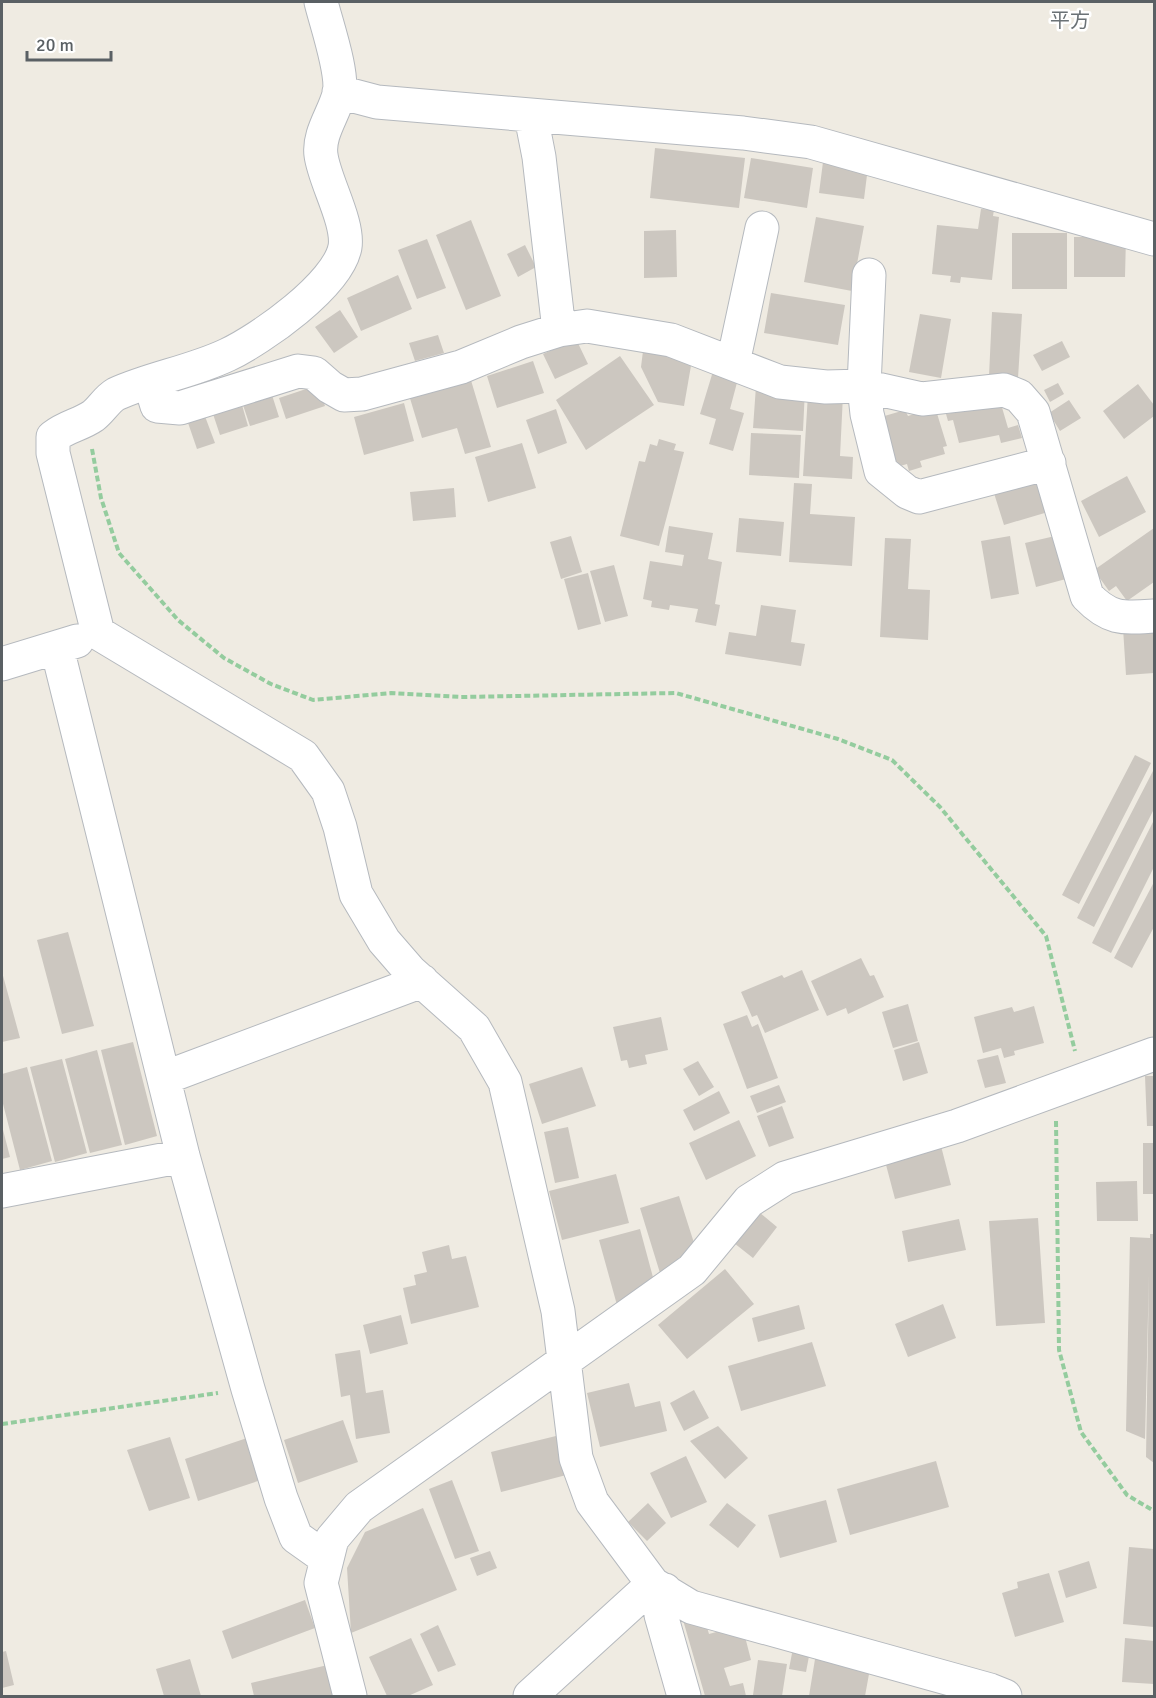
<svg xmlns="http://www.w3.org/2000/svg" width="1156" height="1698" font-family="Signika,'Noto Sans JP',sans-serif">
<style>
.building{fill:#ccc7c0}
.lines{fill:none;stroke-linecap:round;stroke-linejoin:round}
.minor-casing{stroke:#b5b9be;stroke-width:35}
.path{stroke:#94cc9e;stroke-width:4;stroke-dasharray:6 3;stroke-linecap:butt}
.minor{stroke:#fff;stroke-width:33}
.labels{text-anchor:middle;stroke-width:5;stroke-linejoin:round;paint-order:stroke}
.quarter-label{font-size:20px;fill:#6b7276;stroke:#fff}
</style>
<rect width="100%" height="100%" fill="#efebe2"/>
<path class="building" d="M655 148 745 158 739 208 650 198Z
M751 158 813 168 807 208 744 198Z
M823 162 868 167 864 199 819 193Z
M981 209 994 210 993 216 999 217 992 280 961 277 960 283 950 282 951 276 932 274 937 225 978 229Z
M816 217 864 226 852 291 804 282Z
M471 220 501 296 466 310 436 235Z
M676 230 677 277 644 278V231Z
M1012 233H1067V289H1012Z
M1074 237H1126L1125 277H1074Z
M427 239 446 288 417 299 398 250Z
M525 245 536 267 518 277 507 254Z
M398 275 412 309 361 331 347 298Z
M771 293 845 305 838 345 764 333Z
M340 310 358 337 334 353 315 327Z
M992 312 1022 314 1018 378 989 376Z
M920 314 951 319 941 378 909 372Z
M438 335 444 353 415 361 409 343Z
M576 339 588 364 555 379 543 354Z
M1062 341 1070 357 1042 371 1033 355Z
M643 351 692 360 684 406 658 402 641 367Z
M620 356 654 405 586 450 556 400Z
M533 361 544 393 497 408 487 376Z
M714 368 739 375 730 409 744 413 733 451 709 444 716 419 700 414Z
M470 377 491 447 465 454 457 428 422 438 409 395Z
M1058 383 1064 394 1050 402 1044 390Z
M1138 384 1154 405V416L1124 439 1103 411Z
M318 385 325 406 286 419 279 398Z
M756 386 805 389 803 431 753 428Z
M808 394 843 395 840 456 853 457 852 479 803 476Z
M272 395 279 417 250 426 243 405Z
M1069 400 1081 418 1060 431 1049 413Z
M404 403 414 441 364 455 354 417Z
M1001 404 1008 428 1018 425 1022 438 1001 443 999 435 959 443 953 420 948 421 946 414Z
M242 405 248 426 220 435 213 414Z
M935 407 947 446 943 447 945 454 920 461 922 467 909 471 907 464 890 469 881 417 905 410 908 416Z
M556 409 567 443 538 454 526 420Z
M203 411 215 443 197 449 186 417Z
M751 433 801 435 799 478 749 475Z
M659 439 676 444 674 450 684 452 659 546 620 536 639 461 645 462 650 444 657 446Z
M522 443 536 488 488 502 475 457Z
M1127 476 1146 512 1099 537 1081 501Z
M1037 477 1048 512 1004 525 993 490Z
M794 483 812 484 810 514 855 517 852 566 789 562Z
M454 488 456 517 413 521 410 492Z
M739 518 784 522 781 556 736 552Z
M669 526 713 533 708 559 722 562 715 604 720 605 716 626 695 622 698 609 670 605 669 610 651 607 652 601 643 599 650 561 682 566 684 555 665 552Z
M1154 528V582L1127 601 1116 586 1109 591 1094 570Z
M571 536 582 572 561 579 550 542Z
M1010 536 1019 594 991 599 981 541Z
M1055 536 1066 579 1036 587 1025 543Z
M885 538 911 539 908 589 930 590 928 640 880 637Z
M614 565 628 616 605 622 590 571Z
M588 573 601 624 578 630 564 579Z
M761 605 796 610 791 642 805 644 801 666 725 654 729 632 756 636Z
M1154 626V673L1126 675 1123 628Z
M1135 755 1151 763 1079 904 1062 895Z
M1154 769V809L1094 927 1077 918Z
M1154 820V867L1111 953 1092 943Z
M1154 882V927L1132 968 1114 958Z
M68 932 94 1026 62 1034 37 940Z
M861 958 870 976 874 975 884 997 848 1014 846 1008 827 1016 811 981Z
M802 970 819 1010 765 1033 757 1015 752 1017 741 992 782 975 784 978Z
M2 972 20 1038 2 1042Z
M908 1004 918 1041 893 1048 882 1012Z
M1034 1006 1044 1043 1014 1051 1015 1055 1004 1058 1001 1048 983 1053 974 1017 1012 1007 1014 1012Z
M747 1015 752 1027 758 1024 778 1078 747 1089 723 1024Z
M661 1017 668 1050 645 1055 647 1064 629 1068 627 1060 621 1061 613 1027Z
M133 1042 157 1136 125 1145 101 1050Z
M919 1042 928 1073 903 1081 894 1050Z
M97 1050 122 1145 90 1153 65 1059Z
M998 1055 1006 1083 985 1088 977 1060Z
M62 1059 87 1153 55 1162 30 1067Z
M698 1061 714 1087 699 1096 683 1069Z
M27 1067 52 1161 20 1170 2 1100V1074Z
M582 1067 596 1106 542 1124 529 1084Z
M1145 1076H1154V1126H1147Z
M779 1085 786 1102 757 1113 750 1096Z
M719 1091 730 1113 694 1131 683 1110Z
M782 1106 794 1138 769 1147 757 1116Z
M739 1120 756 1156 706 1180 689 1143Z
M2 1126 10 1157 2 1159Z
M568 1127 579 1178 555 1183 544 1132Z
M1143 1143H1154V1194H1143Z
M941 1146 951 1185 895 1199 885 1161Z
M616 1174 629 1223 562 1240 549 1191Z
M1137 1181 1138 1221H1097L1096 1182Z
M679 1196 695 1246 660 1273 640 1208Z
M759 1212 777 1227 753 1258 734 1243Z
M1038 1218 1045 1323 996 1326 989 1221Z
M959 1219 966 1250 908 1262 902 1231Z
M640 1229 654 1281 617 1305 599 1240Z
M1150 1234H1154V1463L1146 1457 1149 1274 1145 1439 1126 1431 1130 1237 1150 1238Z
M449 1245 452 1259 466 1256 479 1307 411 1324 403 1288 416 1285 414 1275 427 1272 422 1252Z
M725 1269 754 1304 687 1359 658 1325Z
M943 1304 956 1338 908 1357 895 1324Z
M799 1305 805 1329 758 1342 752 1318Z
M401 1315 408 1344 370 1354 363 1325Z
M812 1342 826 1386 741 1411 728 1366Z
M360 1350 366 1393 383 1390 390 1433 356 1439 350 1395 341 1397 335 1354Z
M629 1383 635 1407 660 1401 667 1431 600 1447 587 1393Z
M694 1390 709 1418 684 1431 670 1403Z
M343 1420 358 1462 298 1483 284 1440Z
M718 1426 748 1458 725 1479 690 1441Z
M560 1435 570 1474 501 1492 491 1452Z
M170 1437 190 1498 149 1511 127 1450Z
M247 1438 261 1480 198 1501 185 1459Z
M686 1456 707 1502 671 1518 650 1473Z
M936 1461 949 1507 850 1535 837 1489Z
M452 1480 479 1551 455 1559 429 1489Z
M826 1500 837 1542 780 1558 768 1515Z
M648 1503 666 1523 647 1541 628 1522Z
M727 1503 756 1525 738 1548 709 1525Z
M423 1508 457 1590 351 1633 347 1568 365 1532Z
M1129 1547 1154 1549V1627L1123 1624Z
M490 1551 497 1568 477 1576 470 1558Z
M1089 1561 1097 1588 1066 1598 1058 1571Z
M1049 1573 1064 1622 1015 1637 1002 1593 1018 1588 1017 1582Z
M305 1600 315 1628 232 1659 222 1631Z
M703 1614 709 1634 742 1625 751 1660 724 1668 730 1686 743 1683 746 1696H705L683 1620Z
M438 1625 456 1665 438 1672 420 1634Z
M411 1638 433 1685 408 1696H387L369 1657Z
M1125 1638 1154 1641V1684L1122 1682Z
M793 1648 810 1651 806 1672 789 1669Z
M6 1651 14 1685 2 1688V1652Z
M816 1653 871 1663 865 1696H809Z
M190 1659 201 1696H164L156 1669Z
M758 1660 787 1664 782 1696 753 1695Z
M332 1664 339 1696H254L251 1683Z"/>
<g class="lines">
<defs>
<path id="minor" d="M321 2C326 23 344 74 339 94 334 114 318 134 321 155 324 180 349 222 345 247 338 285 261 339 227 355 191 372 151 378 116 394 107 399 101 410 93 416 80 425 67 426 53 437V453L98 633 303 756 328 791 340 827 356 894 384 941 410 971 474 1028 505 1082 558 1311 576 1458 592 1502 653 1584 691 1607 990 1690 1005 1696
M339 92 377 102 743 133 811 142 1154 239
M531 116 539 157 559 330
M869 275 864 386 867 414 881 471 907 492 919 497 1049 463
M733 363 762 228
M150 383 157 406 180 408 298 371 314 373 330 387 344 395 362 394 461 367 521 342 559 330 587 326 671 340 780 382 826 387 864 386 922 399 1004 390 1019 396 1033 412 1087 596C1110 620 1123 618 1154 616
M57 648 183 1156 248 1389 281 1498 296 1537 327 1559
M2 664 77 641
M164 1078 422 981
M2 1191 183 1156
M665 1590 661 1615 684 1696
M350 1696 321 1583 332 1539 359 1507 692 1270 749 1201 785 1178 957 1126 1154 1054
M530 1696 653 1584"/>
</defs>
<use href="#minor" class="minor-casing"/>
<path class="path" d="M92 449 101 498 119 553 178 620 224 658 271 684 313 700 391 693 461 697 676 693 838 739 892 760 940 807 1046 936 1075 1051
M1056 1121 1059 1350 1081 1432 1127 1495 1154 1511
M2 1424 218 1393"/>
<use href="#minor" class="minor"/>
</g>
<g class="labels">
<g class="quarter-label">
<text x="1070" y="27">平方</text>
</g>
</g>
<rect width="1156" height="1698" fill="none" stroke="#5a6064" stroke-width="6"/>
<path d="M27 51v9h84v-9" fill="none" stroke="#5a6064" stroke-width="3"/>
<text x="36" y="51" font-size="18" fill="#5a6064" stroke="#ffffff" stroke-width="4.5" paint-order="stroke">20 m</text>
</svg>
